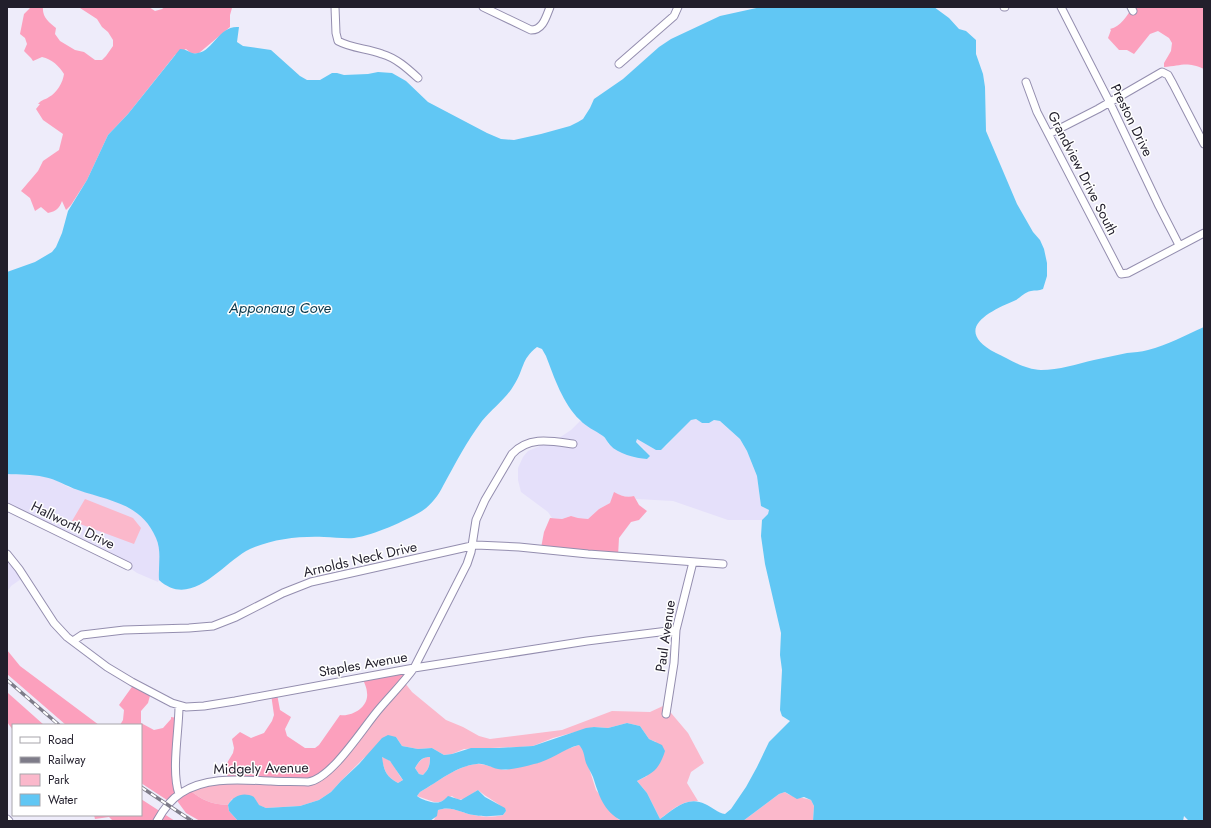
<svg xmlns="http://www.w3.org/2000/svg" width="1211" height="828" font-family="Jost,sans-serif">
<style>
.built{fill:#e5e0fa}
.green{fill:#fbb8cb}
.forest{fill:#fca0bd}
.water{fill:#61c7f4;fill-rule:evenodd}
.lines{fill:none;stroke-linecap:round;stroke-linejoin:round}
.minor-casing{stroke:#948eaf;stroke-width:9}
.minor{stroke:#fff;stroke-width:7}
.rail-casing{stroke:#7e7c89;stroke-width:3.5}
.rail{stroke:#fff;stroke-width:2;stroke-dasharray:6;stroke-linecap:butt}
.labels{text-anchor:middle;stroke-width:3;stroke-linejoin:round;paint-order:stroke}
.street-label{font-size:14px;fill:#221f2c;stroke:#fff}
.water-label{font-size:15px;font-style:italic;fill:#0a394c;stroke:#fff}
</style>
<rect width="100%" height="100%" fill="#eeecfa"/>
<path class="built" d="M696 419 702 423H709L714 420 720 421 740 439 747 451 757 476 761 506 769 510 768 514 762 520H728L673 501 636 499 634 496 628 497 619 495 610 503 599 509 588 519 578 518 571 516 562 519 552 518 548 512 521 492 518 480V468L523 457 528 451 559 438 571 430 580 421 601 434 606 439 609 445 633 457 646 459 645 450 636 441 637 439 656 450 666 446 686 424 691 420Z
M7 474 42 476 56 480 68 487 116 501 134 511 145 519 157 539 159 545 160 559 159 580 158 582 137 573 117 559 7 506Z
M7 554 24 577 11 586 7 592Z"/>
<path class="green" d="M85 499 133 518 141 528 134 544 72 521Z
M405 683 412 692 446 720 463 727 479 736 490 739 562 730 612 711 650 712 663 706 666 707 688 733 704 763 691 772 687 783 698 801C682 800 672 810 660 819L647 793 637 781 647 776 656 742 649 739 640 726 627 723 608 728 594 727 553 738 533 746 520 747 464 749 452 754 444 755 432 748 418 749 402 746 396 737 364 758 341 781 331 792 319 800 300 806 266 808 258 805 254 797 232 799 228 805C210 804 202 800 188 789L226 779 306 781Z
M579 745 583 749 596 790 618 819 622 821H430L434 820 438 810C451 805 461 813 474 815 483 817 494 817 503 815L506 811C498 802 487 798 478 790 468 795 464 805 452 796L440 802H434L417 796 420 792C438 782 457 765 478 764 487 764 496 769 506 770Z
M430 756C430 765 429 769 423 775L419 774 415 768C419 761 422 758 430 756Z
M381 757C393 758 396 772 403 780L398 783C385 776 385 771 381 757Z
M785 792C792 798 802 797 811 800L814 806 813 821H743L779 794Z"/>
<path class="forest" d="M31 7H43C42 17 49 22 56 28L55 34 60 41 75 50 84 52 95 60H102L106 56 113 46V40L108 32 102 27 97 19 80 8 81 7H149L155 11 162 9 165 7 232 8 230 15V27L199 53 192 54 186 49 175 55 128 114 108 135 87 180 71 205 66 210 62 201C59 209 56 211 48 213L41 207 35 211 30 198 21 191 38 171 43 161 59 150 63 134 43 120 36 109 40 104H38C42 99 45 100 49 97 57 93 63 82 64 74 59 66 52 59 42 57L33 61 31 58 24 51 27 44 25 38 20 34 24 14Z
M1133 7H1204V69C1186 61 1181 66 1164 67V63L1171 51 1172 43 1169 38 1158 31 1150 34 1134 54 1127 50H1119L1108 38 1111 30 1110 29C1121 27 1127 15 1133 7Z
M614 492C621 496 627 498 634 496L639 505 647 511 639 520 631 522 619 538 618 556 541 548 544 532 550 518 562 519 571 516 578 518 588 519 599 509 610 503Z
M7 650 20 666 99 725H66L7 674Z
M412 669 342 755 316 779H227V763L233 753 234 748 232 739 240 732 251 738 264 733 272 721 274 715 271 694H277L280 710 291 717 285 729 287 736 305 748H315L319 745 340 715C353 717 369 706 367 693 367 688 364 682 362 677Z
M134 684 151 692 148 703 141 711V723L154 730 163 728 171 719V717L178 718 177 789H188C202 800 210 804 228 805L229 811 238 821H200L186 813 175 798 170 802 141 783V725H120L123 720 124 710 119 705Z
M7 693H8L44 725H13V730L7 722Z
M141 799 175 821H113L109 817 95 819 94 815H141Z"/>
<path class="water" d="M761 7H934L949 18 959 29 966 31 976 40V54L983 74 985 87 986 131 1017 204 1033 232 1040 240 1044 249 1047 263V276L1043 289C1039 291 1035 290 1031 291 1025 292 1021 297 1016 300 990 311 951 329 996 353 1009 359 1025 370 1041 370 1059 370 1077 364 1094 360 1105 358 1116 355 1127 353 1134 352 1141 352 1148 350 1167 345 1186 335 1204 327V821H1189L1184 816 1183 821H813L814 806 811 800 804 797 797 799 785 792 779 794 743 821H622C603 811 599 795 593 777 591 772 588 768 586 763 584 756 584 750 579 745 563 749 550 761 534 764 523 767 509 771 498 769 491 768 485 763 477 764 456 766 438 782 420 792L417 796C422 800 434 804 440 802 443 801 446 798 448 796L461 800 478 790 485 797 505 808 506 811 503 815C494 816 483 817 474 815 461 813 451 805 438 810L437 816 430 821H238L229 811 228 805C234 795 244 792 254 797L259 805 266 808 300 806 319 800 331 792 341 781 359 764 382 738 388 735 396 737 402 746 418 749 432 748 444 755 452 754 471 748H499L533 746 586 728 594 727 608 728 627 723 640 726 649 739 662 745 665 751C659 770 653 773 637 781L647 793 660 819C673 810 687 795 705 804 712 807 718 813 725 814L731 809 746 787 757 767 769 742 790 721 782 716 780 710 782 670 780 655 781 633 765 564 761 536 762 520 768 514 769 510 761 506 757 476 747 451 740 439 720 421 714 420 709 423H702L696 419 691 420 661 450H656L637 439 636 442 650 456 647 459C635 458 618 454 610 445 607 442 606 438 603 436 595 430 586 427 580 420 563 404 554 377 546 356L542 349 537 347C521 359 524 370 514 385 506 399 492 409 482 421 467 441 455 464 443 486 438 496 431 505 422 511 405 521 374 535 354 538 345 539 334 537 324 537 299 536 273 539 250 549 223 562 192 610 159 580 158 566 162 551 156 538 141 503 109 501 78 490 66 486 56 479 44 477 32 474 19 475 7 474V272L35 262 52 252 56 247 62 233 68 211 87 180 108 135 128 114 180 49C189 49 190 55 198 53 214 50 219 25 239 27L237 42 243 46 271 50 300 76 307 80H320L332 73H337L344 75 368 74 378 72 392 73 406 81 428 102 487 133 501 139 514 140 541 134 570 126 578 122 583 119 590 108 594 99 623 79 659 47 671 39 720 16ZM382 757 390 761 403 780 398 783C385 776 384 770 382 757ZM430 757C430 765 429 769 423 775L419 774 415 768C419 761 422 757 430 757Z"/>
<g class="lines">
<defs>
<path id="minor" d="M335 7 336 33 338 41C353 49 367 48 382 54 396 58 407 68 418 78
M483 7 531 30C543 30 546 17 550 7
M1004 7H1005
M1061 7 1109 101 1159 206 1179 245
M1131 7 1133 11
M619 64 674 16 678 7
M1026 82 1037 112 1121 274 1128 273 1204 233
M1049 134 1098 109 1162 72 1168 75 1173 84 1204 144
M7 507 128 566
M7 554 19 569 54 623 67 637 107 667 132 682 172 703 186 707 204 706 235 701 414 668 587 641 676 630
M73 641 82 635 124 630 189 628 213 626 236 617 283 593 311 582 476 545 519 547 588 554 723 564
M179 706C179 731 171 771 179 794
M666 714 674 663 676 630 693 562
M7 819 9 821
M157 821C163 810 170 800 181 793 207 776 241 780 271 781 283 782 296 781 308 782 332 779 364 726 380 708 392 694 404 682 414 668L467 564 471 552 476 520 485 500 512 454C529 436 551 441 573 444"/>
</defs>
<use href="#minor" class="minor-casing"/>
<use href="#minor" class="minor"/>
<defs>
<path id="rail" d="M7 680 59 725
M141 787 192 821"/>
</defs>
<use href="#rail" class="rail-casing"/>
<use href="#rail" class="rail"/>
</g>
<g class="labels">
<g class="street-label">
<text transform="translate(1132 120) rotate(64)" y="5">Preston Drive</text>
<text transform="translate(1083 173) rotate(63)" y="5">Grandview Drive South</text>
<text transform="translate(73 525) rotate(26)" y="5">Hallworth Drive</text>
<text transform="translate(360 559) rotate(-13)" y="5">Arnolds Neck Drive</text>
<text transform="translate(665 636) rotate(-82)" y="5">Paul Avenue</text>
<text transform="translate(363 664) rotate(-10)" y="5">Staples Avenue</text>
<text transform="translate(261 768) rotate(-1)" y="5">Midgely Avenue</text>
</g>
<g class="water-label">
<text x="280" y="313">Apponaug Cove</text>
</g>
</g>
<rect width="1211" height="828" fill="none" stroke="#221f2c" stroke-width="16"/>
<rect x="12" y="724" width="130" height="92" fill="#ffffff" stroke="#a7a5ab"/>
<rect x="20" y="737" width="20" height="6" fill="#ffffff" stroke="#a7a5ab"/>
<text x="48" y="744" font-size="12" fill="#221f2c">Road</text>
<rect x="20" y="757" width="20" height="6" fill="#7e7c89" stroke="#a7a5ab"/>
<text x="48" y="764" font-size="12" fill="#221f2c">Railway</text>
<rect x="20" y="774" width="20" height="12" fill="#fbb8cb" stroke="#a7a5ab"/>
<text x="48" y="784" font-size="12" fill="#221f2c">Park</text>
<rect x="20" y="794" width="20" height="12" fill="#61c7f4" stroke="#a7a5ab"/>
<text x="48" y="804" font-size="12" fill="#221f2c">Water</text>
</svg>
